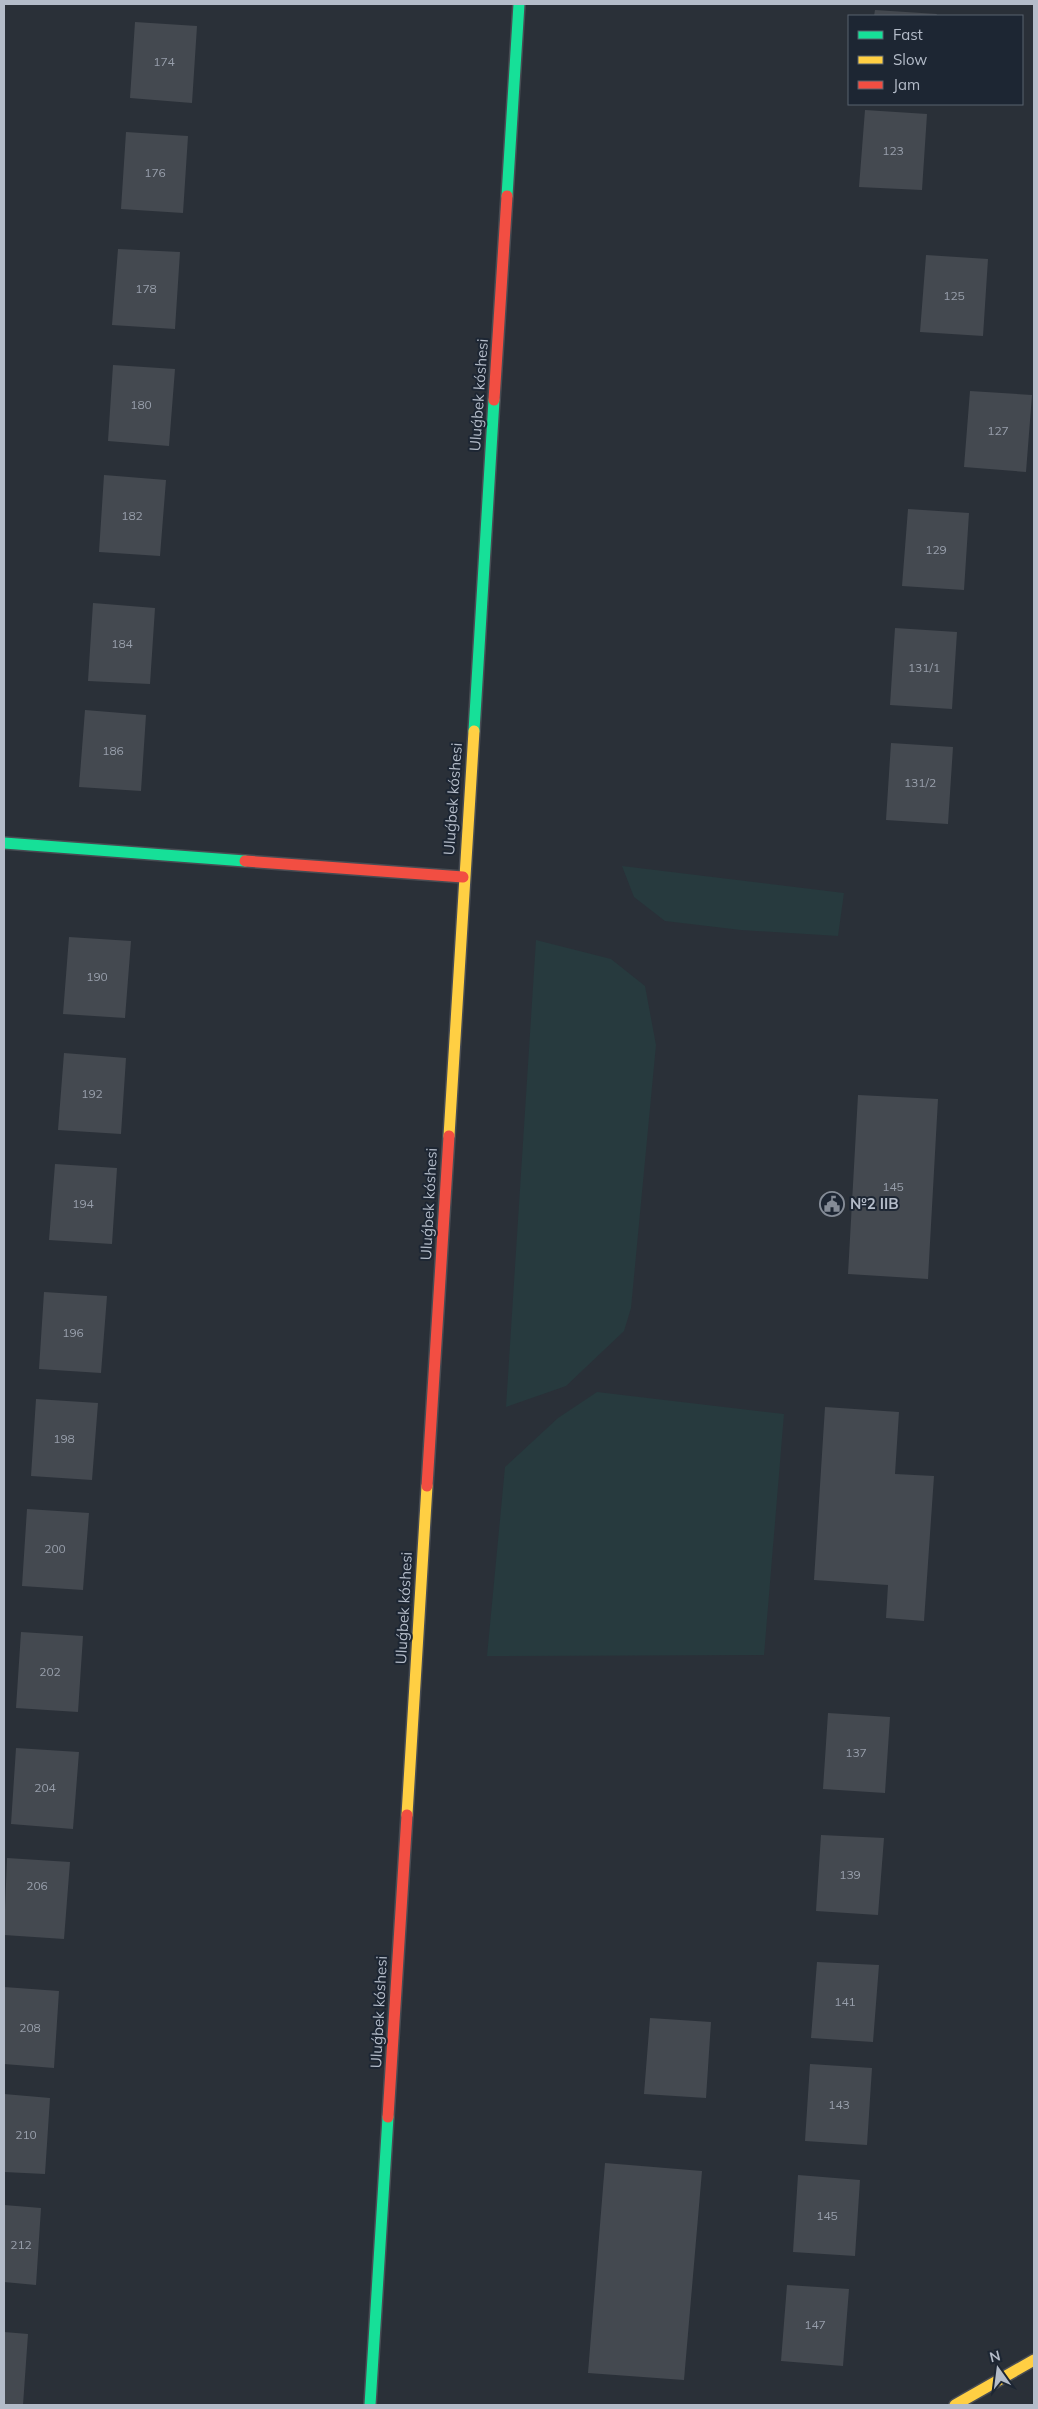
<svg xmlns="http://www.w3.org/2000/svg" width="1038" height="2409" font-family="Mulish,sans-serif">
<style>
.green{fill:#273a3e}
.building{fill:#444950}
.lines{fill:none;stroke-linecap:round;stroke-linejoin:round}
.fast-casing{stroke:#484c53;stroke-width:14}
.slow-casing{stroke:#484c53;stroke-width:14}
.jam-casing{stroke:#484c53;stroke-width:14}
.fast{stroke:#16e098;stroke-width:11}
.slow{stroke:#ffcf43;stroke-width:11}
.jam{stroke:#f24e42;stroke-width:11}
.labels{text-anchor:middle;stroke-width:4;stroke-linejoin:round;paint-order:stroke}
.number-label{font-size:12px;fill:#989fab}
.street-label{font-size:15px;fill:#b4bcc9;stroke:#1d2633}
.poi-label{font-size:15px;font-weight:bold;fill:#b4bcc9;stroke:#1d2633;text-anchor:start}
</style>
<rect width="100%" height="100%" fill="#2a3038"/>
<path class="green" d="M622 866 844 893 838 936 741 930 665 921 634 897Z
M536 940 611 959 645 986 656 1045 631 1308 624 1331 566 1386 506 1407Z
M597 1392 784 1414 764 1655 487 1656 505 1467 558 1418Z"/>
<path class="building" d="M875 10 937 14 936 16H874Z
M135 22 197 26 192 103 130 98Z
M865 110 927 114 922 190 859 187Z
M126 132 188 136 183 213 121 209Z
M118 249 180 252 175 329 112 325Z
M926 255 988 259 983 336 920 332Z
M113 365 175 369 169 446 108 441Z
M970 391 1032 395 1026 472 964 467Z
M104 475 166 480 160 556 99 552Z
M908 509 969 513 964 590 902 586Z
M93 603 155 608 150 684 88 681Z
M895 628 957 632 952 709 890 705Z
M85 710 146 715 141 791 79 787Z
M891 743 953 747 948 824 886 820Z
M69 937 131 941 125 1018 63 1014Z
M64 1053 126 1058 121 1134 58 1130Z
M858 1095 938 1099 928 1279 848 1274Z
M55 1164 117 1168 112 1244 49 1240Z
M44 1292 107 1296 101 1373 39 1369Z
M36 1399 98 1403 92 1480 31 1476Z
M825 1407 899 1412 895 1474 934 1476 924 1621 886 1618 888 1585 814 1580Z
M27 1509 89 1513 83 1590 22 1586Z
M21 1632 83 1636 78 1712 16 1708Z
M828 1713 890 1717 885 1793 823 1789Z
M16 1748 79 1752 73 1829 11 1824Z
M821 1835 884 1838 878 1915 816 1911Z
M7 1858 70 1862 64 1939 4 1935Z
M817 1962 879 1965 873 2042 811 2038Z
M4 1987 59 1991 54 2068 4 2064Z
M650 2018 711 2022 706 2098 644 2094Z
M810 2064 872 2068 867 2145 805 2141Z
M4 2094 50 2098 45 2174 4 2172Z
M605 2163 702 2171 684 2380 588 2373Z
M798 2175 860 2180 855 2256 793 2252Z
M4 2205 41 2208 36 2285 4 2282Z
M787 2285 849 2289 843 2366 781 2361Z
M4 2332 28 2334 23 2405H4Z"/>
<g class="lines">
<defs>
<path id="fast" d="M507 196 519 4
M474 731 494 400
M4 843 245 861
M370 2405 388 2117"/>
<path id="slow" d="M449 1136 474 731
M407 1815 427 1486
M955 2405 1034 2360"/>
<path id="jam" d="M494 400 507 196
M245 861 463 877
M427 1486 449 1136
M388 2117 407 1815"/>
</defs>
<use href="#fast" class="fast-casing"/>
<use href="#slow" class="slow-casing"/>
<use href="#jam" class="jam-casing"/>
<use href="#fast" class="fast"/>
<use href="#slow" class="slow"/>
<use href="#jam" class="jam"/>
</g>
<defs>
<symbol id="civic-ring" viewBox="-11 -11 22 22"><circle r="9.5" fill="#1d2633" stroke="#848b96" stroke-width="1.5"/><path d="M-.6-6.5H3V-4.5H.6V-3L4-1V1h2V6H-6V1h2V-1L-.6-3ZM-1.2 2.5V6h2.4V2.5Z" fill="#848b96"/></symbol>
</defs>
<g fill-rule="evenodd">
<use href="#civic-ring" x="818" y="1190" width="28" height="28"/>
</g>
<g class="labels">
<g class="number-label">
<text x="164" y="66">174</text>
<text x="893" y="155">123</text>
<text x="155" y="177">176</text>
<text x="146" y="293">178</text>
<text x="954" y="300">125</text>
<text x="141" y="409">180</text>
<text x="998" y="435">127</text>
<text x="132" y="520">182</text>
<text x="936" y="554">129</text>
<text x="122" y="648">184</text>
<text x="924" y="672">131/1</text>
<text x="113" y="755">186</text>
<text x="920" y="787">131/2</text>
<text x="97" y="981">190</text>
<text x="92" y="1098">192</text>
<text x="893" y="1191">145</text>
<text x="83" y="1208">194</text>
<text x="73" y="1337">196</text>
<text x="64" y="1443">198</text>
<text x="55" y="1553">200</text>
<text x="50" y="1676">202</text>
<text x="856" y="1757">137</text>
<text x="45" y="1792">204</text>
<text x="850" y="1879">139</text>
<text x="37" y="1890">206</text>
<text x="845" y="2006">141</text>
<text x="30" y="2032">208</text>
<text x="839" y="2109">143</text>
<text x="26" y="2139">210</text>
<text x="827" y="2220">145</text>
<text x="21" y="2249">212</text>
<text x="815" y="2329">147</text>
</g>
<g class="street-label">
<text transform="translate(479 395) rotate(-86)" y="5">Uluǵbek kóshesi</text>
<text transform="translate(453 799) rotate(-86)" y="5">Uluǵbek kóshesi</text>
<text transform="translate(429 1204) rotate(-87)" y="5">Uluǵbek kóshesi</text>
<text transform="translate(404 1608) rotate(-87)" y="5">Uluǵbek kóshesi</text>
<text transform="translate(379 2012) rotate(-87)" y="5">Uluǵbek kóshesi</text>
</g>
<g class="poi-label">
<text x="850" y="1209">№2 IIB</text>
</g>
</g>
<rect width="1038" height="2409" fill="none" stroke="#b4bcc9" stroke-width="10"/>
<rect x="848" y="15" width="175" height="90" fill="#1d2633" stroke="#59626f"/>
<rect x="858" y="31" width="25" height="8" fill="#16e098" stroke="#59626f"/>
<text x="893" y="40" font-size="15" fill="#b4bcc9">Fast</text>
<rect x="858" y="56" width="25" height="8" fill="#ffcf43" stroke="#59626f"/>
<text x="893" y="65" font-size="15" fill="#b4bcc9">Slow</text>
<rect x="858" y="81" width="25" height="8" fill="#f24e42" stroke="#59626f"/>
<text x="893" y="90" font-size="15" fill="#b4bcc9">Jam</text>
<g transform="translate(998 2369) rotate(346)" stroke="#1d2633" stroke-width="4" paint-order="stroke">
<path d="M0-4L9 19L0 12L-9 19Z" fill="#b4bcc9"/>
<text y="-8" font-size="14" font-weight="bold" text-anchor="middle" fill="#b4bcc9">N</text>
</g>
</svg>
